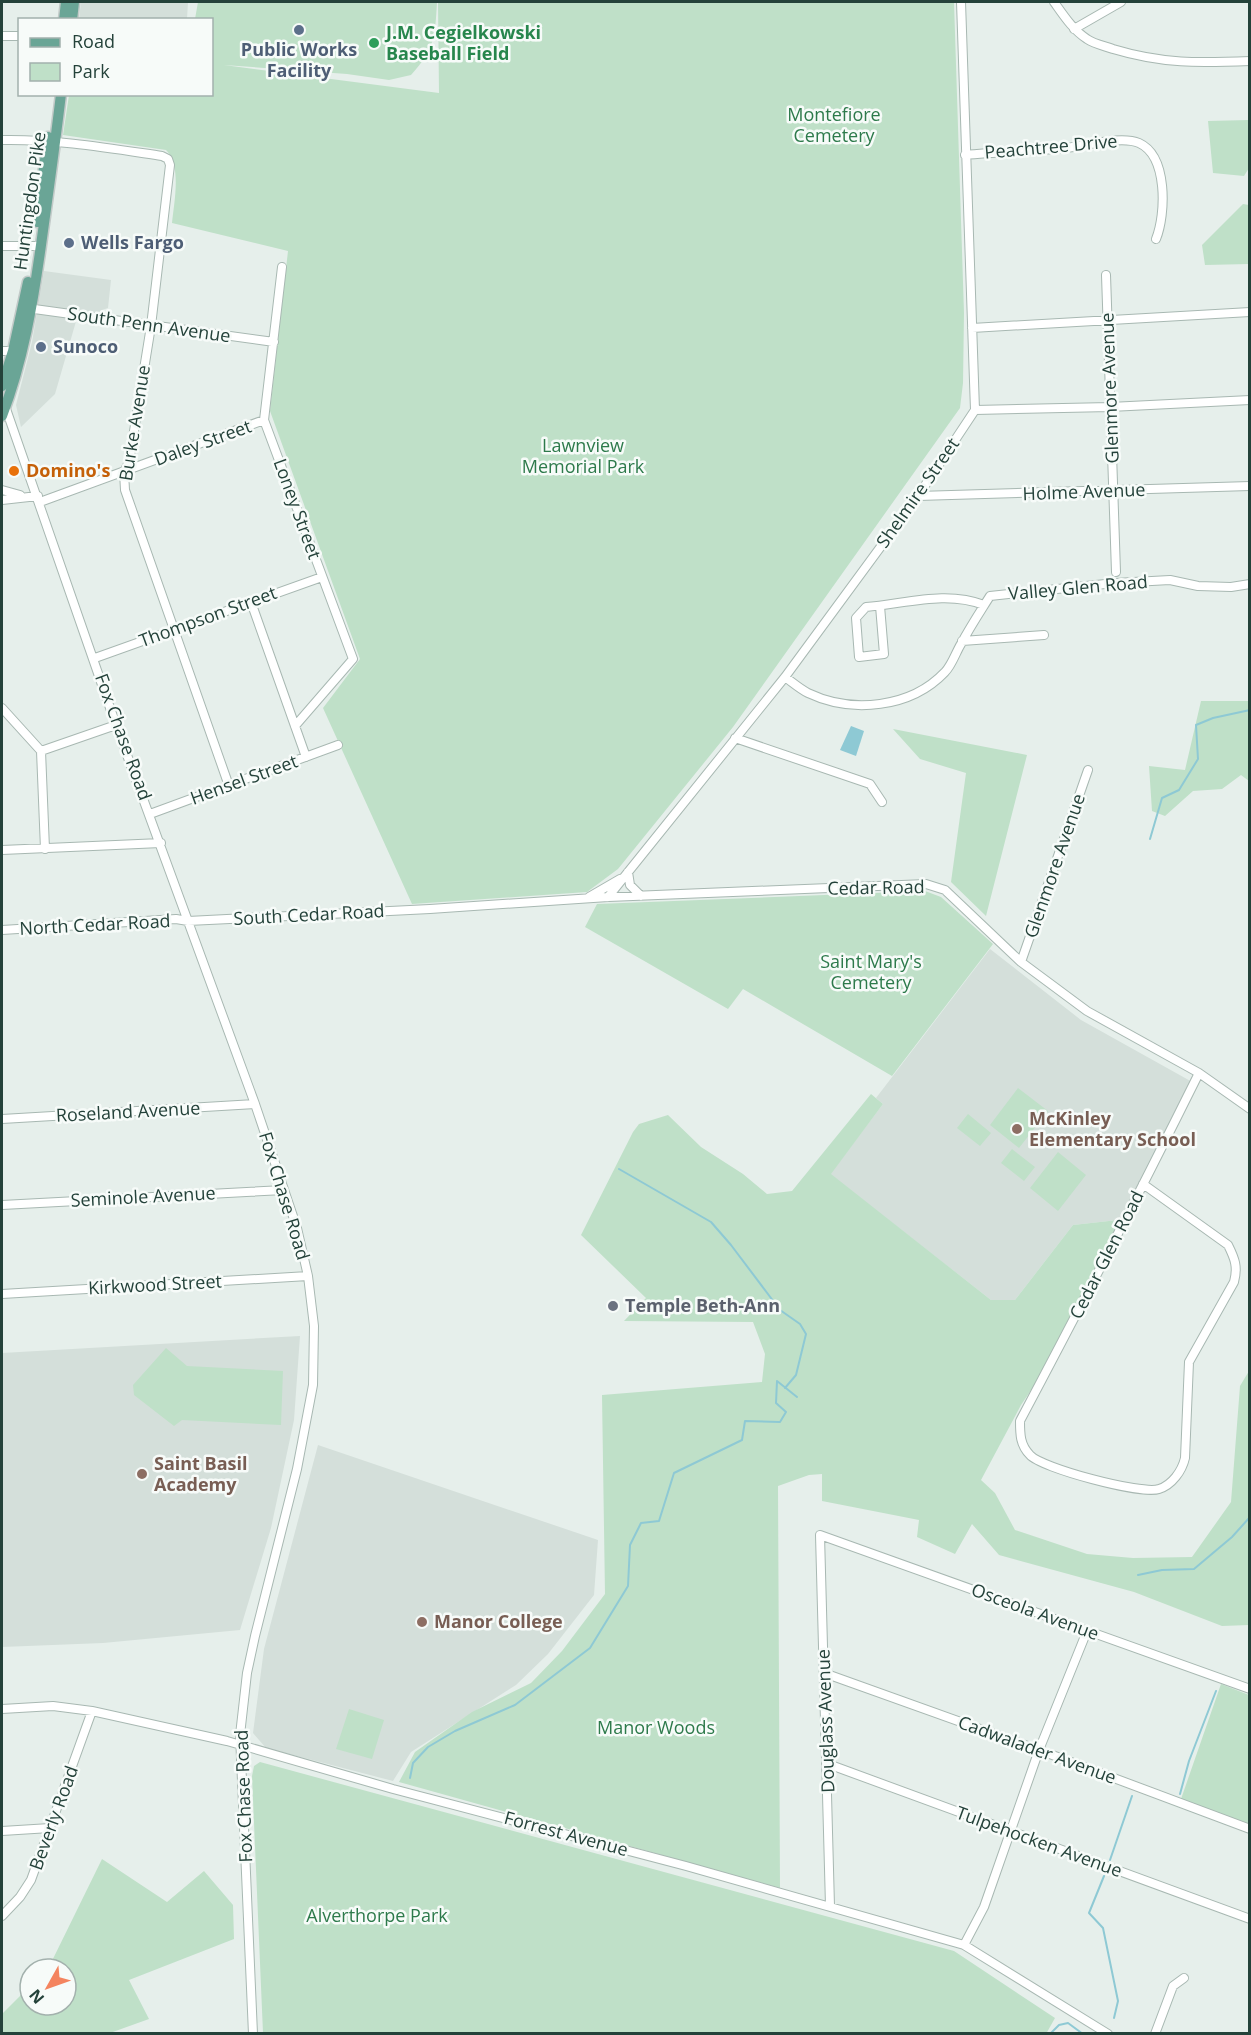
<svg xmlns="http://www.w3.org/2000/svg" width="1251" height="2035" font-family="'Open Sans',sans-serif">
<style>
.built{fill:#d4dfda}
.green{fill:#bfe0c8}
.water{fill:#8ec9d4}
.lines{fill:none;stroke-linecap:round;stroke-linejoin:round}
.stream{stroke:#8ec9d4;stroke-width:2}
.minor-casing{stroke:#a8b8b2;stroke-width:10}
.major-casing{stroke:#c2cac8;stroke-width:13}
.minor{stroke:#fff;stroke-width:8}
.major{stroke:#6aa596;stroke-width:10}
.service-dot{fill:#5c6f8a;stroke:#f7fbf9;stroke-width:2}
.leisure-dot{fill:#2e9e5b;stroke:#f7fbf9;stroke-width:2}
.food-dot{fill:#e8710a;stroke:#f7fbf9;stroke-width:2}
.education-dot{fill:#8d6e63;stroke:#f7fbf9;stroke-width:2}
.worship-dot{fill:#6b7280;stroke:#f7fbf9;stroke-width:2}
.labels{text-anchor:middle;stroke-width:5;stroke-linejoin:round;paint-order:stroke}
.leisure-label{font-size:18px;font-weight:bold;fill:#27864d;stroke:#f7fbf9;text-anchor:start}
.service-label{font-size:18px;font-weight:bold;fill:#4e5e75;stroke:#f7fbf9;text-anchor:start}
.park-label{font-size:18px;fill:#2d7a4b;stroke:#f7fbf9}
.street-label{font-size:18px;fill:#24423a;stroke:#f7fbf9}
.food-label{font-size:18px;font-weight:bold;fill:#c56008;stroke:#f7fbf9;text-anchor:start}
.education-label{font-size:18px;font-weight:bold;fill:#785e54;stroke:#f7fbf9;text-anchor:start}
.worship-label{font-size:18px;font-weight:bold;fill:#5b616d;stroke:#f7fbf9;text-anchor:start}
</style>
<rect width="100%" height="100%" fill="#e6efeb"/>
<path class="built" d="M81 2H188L187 19H79Z
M44 271 111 280 108 308 102 310 101 315 79 311 55 394 21 427 16 405 32 342Z
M990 949 1081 1020 1194 1083 1127 1219 1073 1225 1015 1300H991L830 1174 883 1104 876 1098Z
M300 1336 294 1420 271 1528 240 1630 103 1643 2 1647V1353Z
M318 1445 598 1540 594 1595 548 1654 516 1685 411 1752 393 1781 266 1748 253 1733 264 1649Z"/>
<path class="green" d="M198 2 291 3V2H437C435 36 435 49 411 75L389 80 347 74 224 65 439 93 438 2H954L964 313 963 383 960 408 733 727 618 869 587 892 412 904 323 708 360 659 270 411 288 251 172 223C174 202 182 166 166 150L63 135 69 95 212 94V20L195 19Z
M1249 120V168L1244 176 1213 173 1208 121Z
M1243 204 1249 205V264L1205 265 1202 245Z
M1201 701H1249V781L1241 775 1222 789 1193 791 1165 816 1152 811 1149 766 1185 770Z
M893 729 1027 755 986 916 951 882 966 773 920 759Z
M925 891 941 897 993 944 892 1076 743 989 728 1009 585 927 597 904Z
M1018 1088 1048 1111 1019 1148 990 1125Z
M871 1094 883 1104 831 1174 991 1300H1015L1073 1225 1127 1219 1055 1355 1021 1405 981 1480 995 1493 1015 1530 1087 1554 1133 1558 1192 1557 1231 1502 1240 1386 1249 1371V1625L1222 1626 1134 1592 999 1555 972 1524 955 1554 917 1537 919 1520 822 1501V1474L809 1475 778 1486 780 1888 399 1782 415 1752 472 1712 531 1683 562 1651 605 1594 602 1395 762 1382 765 1354 753 1322 624 1321 646 1298 581 1235 633 1132 639 1124 668 1115 701 1147 743 1174 767 1194 792 1191Z
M968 1114 991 1133 980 1146 957 1128Z
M1012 1149 1035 1167 1024 1181 1001 1163Z
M1058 1152 1086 1175 1058 1211 1030 1188Z
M166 1348 187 1366 283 1371 281 1425 182 1420 174 1426 134 1395 133 1385Z
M1221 1684 1249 1695V1824L1181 1799Z
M349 1709 384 1720 372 1759 336 1749Z
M260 1762 954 1951 1055 2018 1046 2034 263 2033 252 1776 254 1766Z
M102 1859 167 1902 204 1871 233 1905 234 1939 129 1980 149 2019 110 2033H2V2014L30 1986V2005H66V1969H48Z"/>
<path class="water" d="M851 726 864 731 856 756 840 750Z"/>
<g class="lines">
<path class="stream" d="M1150 839 1162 798 1179 790 1198 759 1196 725 1213 718 1250 710
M619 1169 711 1222 731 1245 780 1310 800 1324 806 1334 796 1375 785 1388
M1138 1575 1162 1570 1194 1569 1232 1537 1250 1517
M410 1778 413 1763 428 1747 455 1731 515 1705 590 1648 628 1586 630 1545 641 1523 659 1521 674 1473 742 1440 745 1421 780 1422 786 1412 776 1403 777 1381 797 1397
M1180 1794 1189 1761 1216 1691
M1110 1860 1132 1796
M1104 1876 1089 1913 1103 1928 1118 2001 1114 2018
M1050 2034 1059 2025 1068 2023 1083 2034"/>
<defs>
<path id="minor" d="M1054 2C1064 16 1073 30 1087 39 1094 44 1105 46 1113 49 1163 64 1198 63 1250 61
M1074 29 1121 2
M2 36H20
M2 140C56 139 108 148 162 156L168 159 170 165 151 326 129 462 124 472 125 490 229 786
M965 155C999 152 1033 151 1066 148 1086 146 1121 135 1139 143 1168 156 1166 214 1156 239
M2 246H41
M282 267 264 420 353 659 295 726
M1106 275 1116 572
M27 308 274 342
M972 328 1250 312
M2 351H13
M5 406 116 725 255 1104 297 1228 308 1276 314 1326 313 1385 297 1469 255 1636 247 1673 240 1735 253 2034
M975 410 1110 407 1250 400
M2 490 20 495
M918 496 1250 486
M2 500 38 496
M40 502 264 420
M251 602 306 757
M880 606 884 654 859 657 856 618 866 607C905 604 946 590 984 605
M962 641 1044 635
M95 658 322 577
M785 677C792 682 800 689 808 693 852 714 911 708 945 672 952 665 956 652 961 644 970 627 980 612 990 596L1115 583 1170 580 1198 586 1231 587 1250 584
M2 708 41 751 45 849
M735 738 870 784 882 802
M41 751 116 725
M150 814 338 745
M2 850 161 843
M628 872 630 885 641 896
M589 897 620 879
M608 897 785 677 918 496 975 410 961 2
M2 930 176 919 188 921 430 909 608 897 926 884 945 890 1021 962 1087 1011 1199 1073 1250 1109
M1021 962 1088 770
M2 1119 255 1104
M1143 1184 1228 1245C1235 1259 1238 1267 1234 1282L1189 1362 1185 1458C1182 1471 1172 1485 1159 1489 1142 1495 1041 1468 1030 1455 1020 1445 1020 1434 1020 1421 1081 1306 1141 1190 1199 1073
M2 1205 284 1190
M2 1294 308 1276
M824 1673 1039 1750 1250 1829
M2 1709 53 1706 92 1711 227 1741 393 1789 686 1866 964 1945 1108 2034
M828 1764 1250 1919
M2 1831 50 1828
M830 1906 820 1535 1250 1689
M2 1916 20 1897 31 1880 92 1711
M964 1945 984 1907 1039 1750 1087 1631
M1155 2034 1173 1986 1184 1978"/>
<path id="major" d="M64 20 66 2
M72 20 74 2
M37 222 48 137
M2 386 13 351 28 282
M2 416C23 361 33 303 41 245 48 195 55 145 61 94"/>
</defs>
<use href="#minor" class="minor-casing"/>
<use href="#major" class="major-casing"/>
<use href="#minor" class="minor"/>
<use href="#major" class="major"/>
</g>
<g class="service-dot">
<circle cx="299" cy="30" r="6"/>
<circle cx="69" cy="243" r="6"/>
<circle cx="41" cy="347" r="6"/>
</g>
<circle class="leisure-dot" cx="374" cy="43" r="6"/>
<circle class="food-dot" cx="14" cy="471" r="6"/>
<g class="education-dot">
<circle cx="1017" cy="1129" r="6"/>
<circle cx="142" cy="1474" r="6"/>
<circle cx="422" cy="1622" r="6"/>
</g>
<circle class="worship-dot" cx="613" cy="1306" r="6"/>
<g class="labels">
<g class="leisure-label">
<text x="386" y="39">J.M. Cegielkowski<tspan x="386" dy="21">Baseball Field</tspan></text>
</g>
<g class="service-label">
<text x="299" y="56" text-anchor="middle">Public Works<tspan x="299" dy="21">Facility</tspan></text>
<text x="81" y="249">Wells Fargo</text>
<text x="53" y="353">Sunoco</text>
</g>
<g class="park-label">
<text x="834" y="121">Montefiore<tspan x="834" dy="21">Cemetery</tspan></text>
<text x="583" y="452">Lawnview<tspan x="583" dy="21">Memorial Park</tspan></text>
<text x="871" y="968">Saint Mary's<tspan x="871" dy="21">Cemetery</tspan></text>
<text x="656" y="1734">Manor Woods</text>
<text x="377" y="1922">Alverthorpe Park</text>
</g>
<g class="street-label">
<text transform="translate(1051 147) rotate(-5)" y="6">Peachtree Drive</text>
<text transform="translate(30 201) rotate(-82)" y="6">Huntingdon Pike</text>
<text transform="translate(149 325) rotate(8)" y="6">South Penn Avenue</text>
<text transform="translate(1110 388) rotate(-92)" y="6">Glenmore Avenue</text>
<text transform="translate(135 423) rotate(-81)" y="6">Burke Avenue</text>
<text transform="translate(203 443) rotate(-20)" y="6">Daley Street</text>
<text transform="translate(1084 492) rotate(-2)" y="6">Holme Avenue</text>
<text transform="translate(918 493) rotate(-55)" y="6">Shelmire Street</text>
<text transform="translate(297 509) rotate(70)" y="6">Loney Street</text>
<text transform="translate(1078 588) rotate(-5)" y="6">Valley Glen Road</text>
<text transform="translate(208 617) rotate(-20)" y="6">Thompson Street</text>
<text transform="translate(123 737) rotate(70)" y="6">Fox Chase Road</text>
<text transform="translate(244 780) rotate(-20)" y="6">Hensel Street</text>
<text transform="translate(1055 866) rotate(-71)" y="6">Glenmore Avenue</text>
<text transform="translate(876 888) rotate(-1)" y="6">Cedar Road</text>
<text transform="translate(309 915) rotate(-3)" y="6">South Cedar Road</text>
<text transform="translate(95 925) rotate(-3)" y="6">North Cedar Road</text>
<text transform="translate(128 1112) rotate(-3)" y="6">Roseland Avenue</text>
<text transform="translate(284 1196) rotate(73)" y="6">Fox Chase Road</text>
<text transform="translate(143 1197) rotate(-3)" y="6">Seminole Avenue</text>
<text transform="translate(1107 1255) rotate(-63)" y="6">Cedar Glen Road</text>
<text transform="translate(155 1285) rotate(-3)" y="6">Kirkwood Street</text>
<text transform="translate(1035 1612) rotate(20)" y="6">Osceola Avenue</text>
<text transform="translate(826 1721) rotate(-92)" y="6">Douglass Avenue</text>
<text transform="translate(1037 1750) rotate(20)" y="6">Cadwalader Avenue</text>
<text transform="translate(244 1796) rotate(-92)" y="6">Fox Chase Road</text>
<text transform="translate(54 1818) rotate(-70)" y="6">Beverly Road</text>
<text transform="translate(566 1834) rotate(15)" y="6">Forrest Avenue</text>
<text transform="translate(1039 1842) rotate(20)" y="6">Tulpehocken Avenue</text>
</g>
<g class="food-label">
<text x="26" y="477">Domino's</text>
</g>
<g class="education-label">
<text x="1029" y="1125">McKinley<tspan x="1029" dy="21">Elementary School</tspan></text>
<text x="154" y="1470">Saint Basil<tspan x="154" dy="21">Academy</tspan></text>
<text x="434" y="1628">Manor College</text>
</g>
<g class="worship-label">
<text x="625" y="1312">Temple Beth-Ann</text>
</g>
</g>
<rect width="1251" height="2035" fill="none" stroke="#24423a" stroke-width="6"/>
<rect x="18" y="18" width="195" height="78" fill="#f7fbf9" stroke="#a3b1ad" stroke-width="1.5"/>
<rect x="30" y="38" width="30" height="9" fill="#6aa596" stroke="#a3b1ad" stroke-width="1.5"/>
<text x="72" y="48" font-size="18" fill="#24423a">Road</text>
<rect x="30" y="63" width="30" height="18" fill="#bfe0c8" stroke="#a3b1ad" stroke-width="1.5"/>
<text x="72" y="78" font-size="18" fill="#24423a">Park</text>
<g transform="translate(48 1987) rotate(230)"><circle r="28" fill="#f7fbf9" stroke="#a3b1ad" stroke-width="1.5"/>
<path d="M0-4.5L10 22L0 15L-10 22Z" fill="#f4845f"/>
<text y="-9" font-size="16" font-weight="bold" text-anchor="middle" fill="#24423a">N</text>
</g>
</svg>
